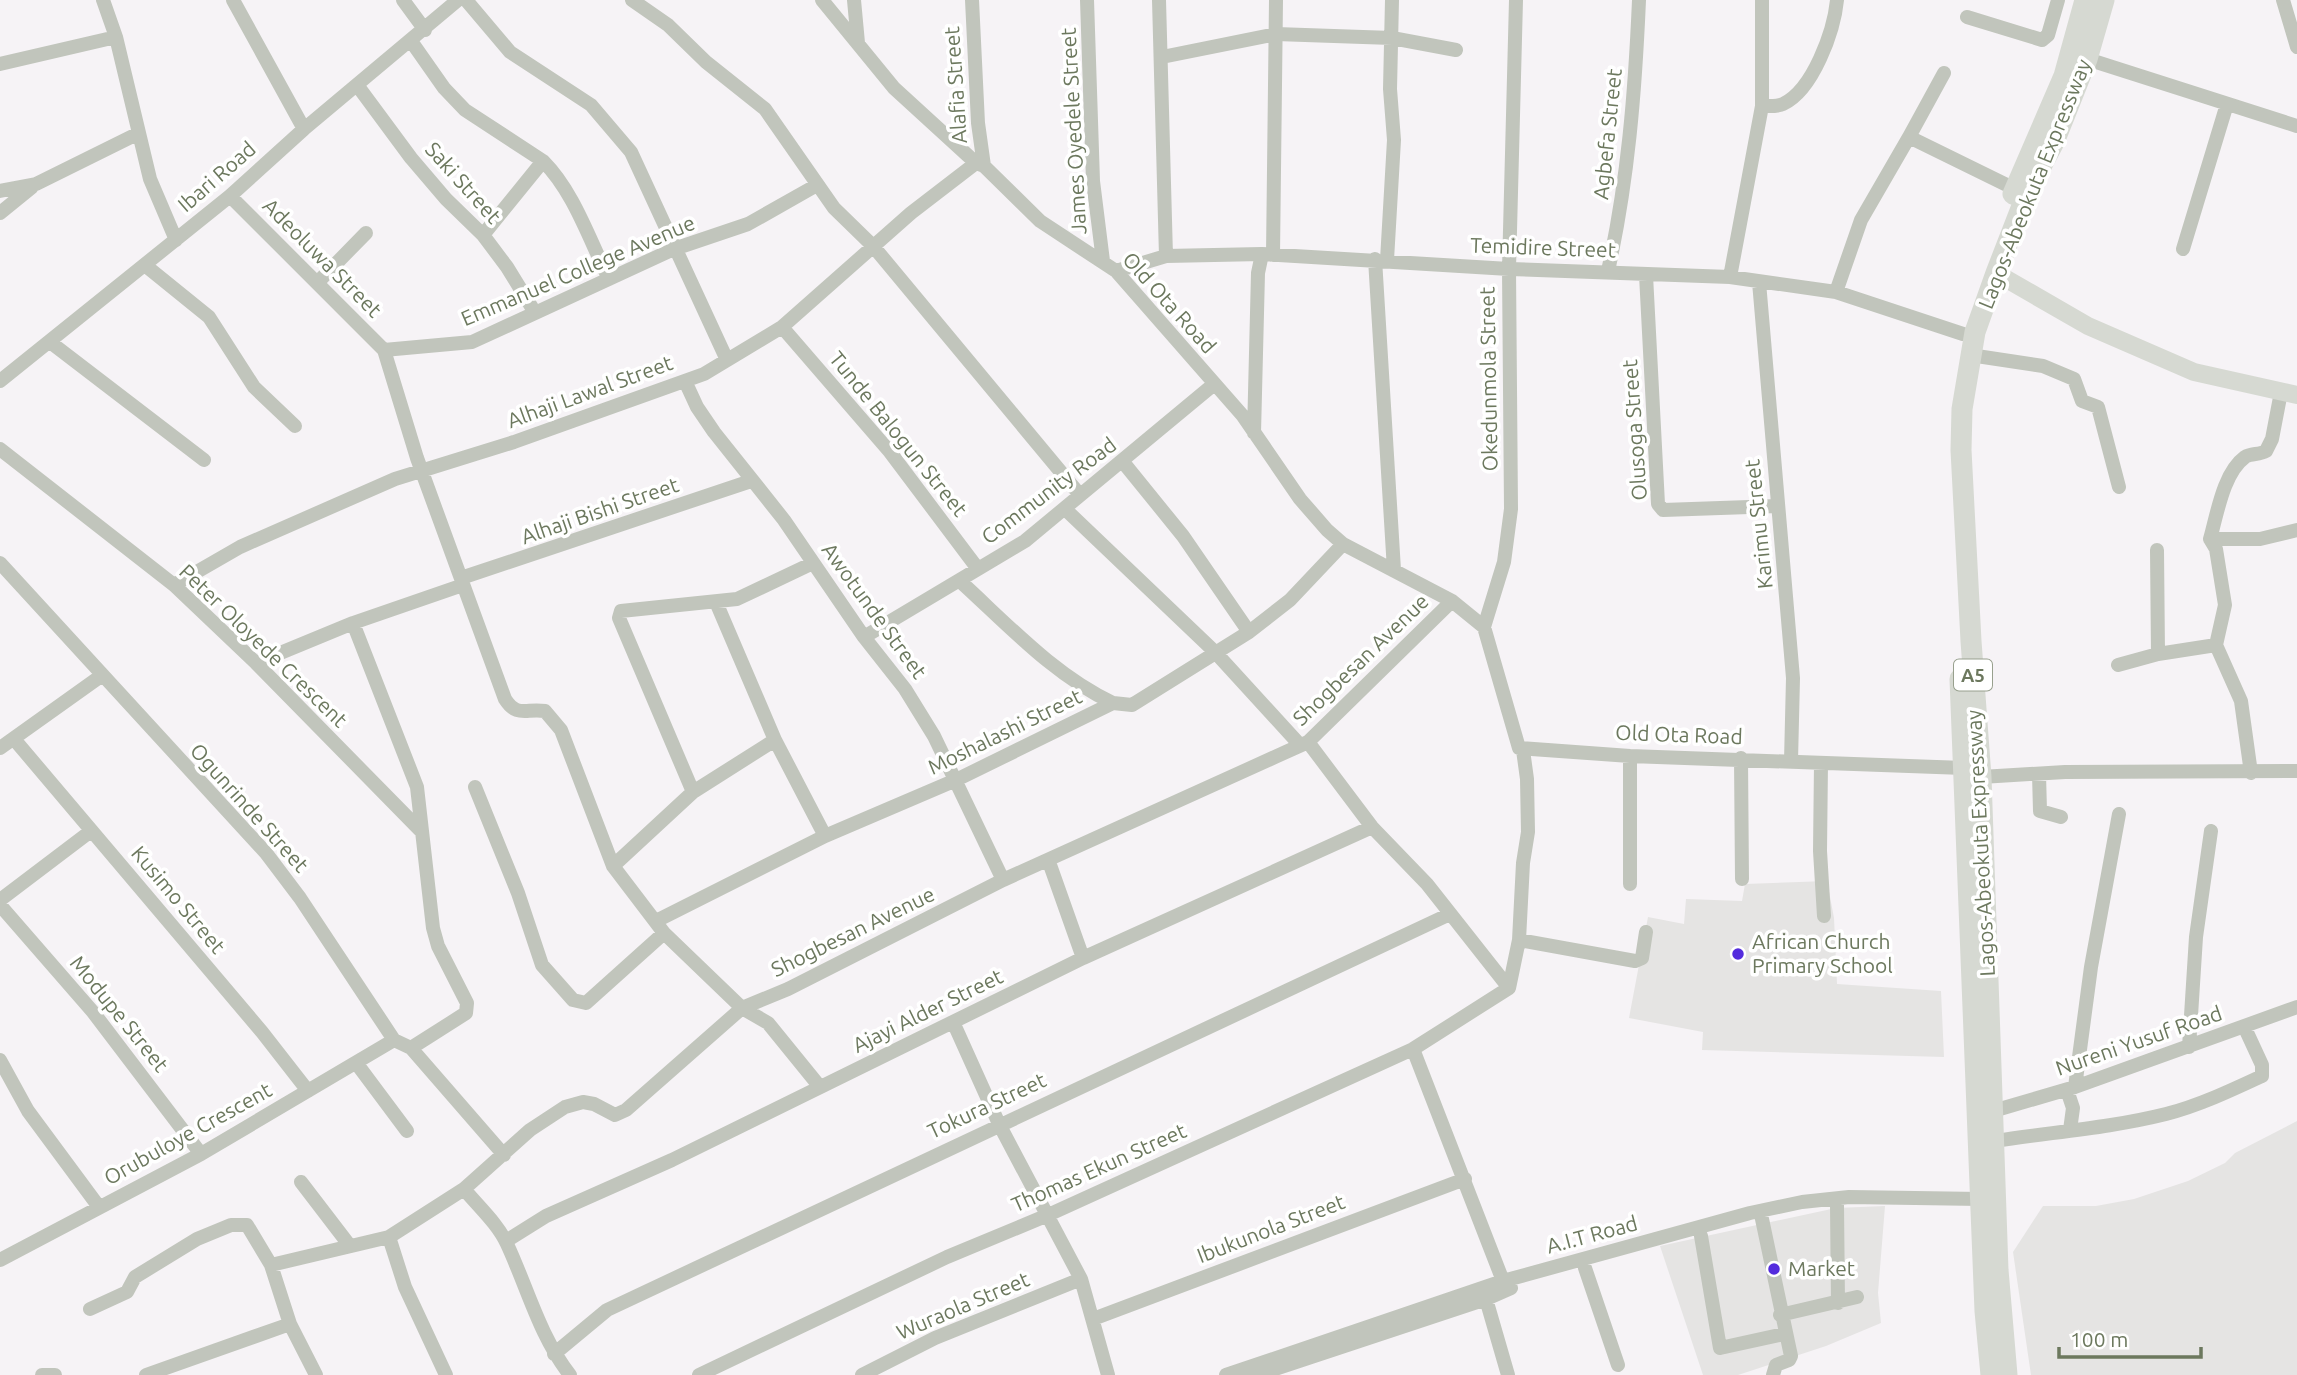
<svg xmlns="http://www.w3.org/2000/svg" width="2297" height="1375" font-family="Ubuntu,sans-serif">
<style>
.built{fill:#e5e4e3}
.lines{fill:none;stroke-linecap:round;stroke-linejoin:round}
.minor{stroke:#c1c5bc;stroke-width:14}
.major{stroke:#d6d9d2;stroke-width:18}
.highway{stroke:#d6d9d2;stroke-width:21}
.poi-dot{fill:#542cdd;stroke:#fff;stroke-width:2.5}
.labels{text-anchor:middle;stroke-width:7;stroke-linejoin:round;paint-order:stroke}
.shield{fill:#fff;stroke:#98a08e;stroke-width:2}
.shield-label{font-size:19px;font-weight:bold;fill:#6c785e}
.street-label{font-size:21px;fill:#6c785e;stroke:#fff}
.poi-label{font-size:21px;fill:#6c785e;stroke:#fff;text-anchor:start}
</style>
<rect width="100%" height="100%" fill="#f6f3f6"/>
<path class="built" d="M1827 881 1834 918 1837 984 1941 991 1944 1057 1702 1050 1703 1032 1629 1018 1648 917 1684 924 1686 899 1742 901 1745 884Z
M2297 1121V1375H2031L2013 1252 2043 1206H2096L2134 1199 2188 1181 2225 1163 2235 1153Z
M1885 1206 1878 1293 1881 1323 1826 1346 1738 1375H1703L1660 1246 1836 1208Z"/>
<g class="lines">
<path class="minor" d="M103 0 116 37 150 179 176 240
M233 0 304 129
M403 0 425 30
M466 0 510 52 591 105 631 152 727 360
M632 0 668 25 706 62 765 109 834 208 873 246 1080 495
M822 0 894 88 976 163 984 166 1040 221 1116 271 1243 416 1300 499 1327 530 1343 544 1452 601 1484 627 1519 748 1630 756 1964 768
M854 0 858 43
M972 0 978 123 984 166
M1087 0 1093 181 1103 261
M1159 0 1166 256
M2283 0 2297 47
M1967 17 2042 40 2048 35 2058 0
M411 41 444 88 465 110 543 161C574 192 589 239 609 279
M1162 57 1276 34 1392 38 1456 50
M2087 59 2297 126
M0 64 116 37
M357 85 411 158 446 199 483 235 507 267 534 311
M1762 106C1769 106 1777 107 1783 104 1813 90 1834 31 1837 0
M1909 137 1944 73
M0 191 36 184 137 134
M230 196 384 350 417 458 505 699C517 718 526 708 545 711L561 730 613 866 664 933 742 1008 768 1023 820 1087
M0 213 32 187
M483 235 543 161
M2183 249 2227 104
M1273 255 1276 0
M1375 259 1394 570
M1387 260 1394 140 1390 89 1392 0
M146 266 209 317 254 387 295 426
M1116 271 1166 256 1262 254 1509 269 1730 277 1836 292 1963 334
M1608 271C1628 180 1635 93 1639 0
M1646 275 1658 504 1663 510 1778 506
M1730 277 1762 106V0
M318 282 366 233
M1759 282 1793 678 1791 761
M1836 292 1861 220 1909 137 2015 189
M782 327 890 452 978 569
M50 342 204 460
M384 350 472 342 674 249 748 224 817 185
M1970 355 2043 366 2074 379 2082 401 2098 407 2119 487
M0 381 230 196 304 129 458 0
M685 381 697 407 714 432 784 520 864 637 905 689 934 736 1003 880
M1254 433 1258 273 1262 254
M0 449 174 585 256 663 421 831
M1123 462 1183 536 1249 632
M1065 509 1215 652 1300 745
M2210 539H2260L2297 530
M2157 550 2158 654
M0 563 266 853 300 898 394 1040 411 1048 504 1155
M461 578 751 481
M961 582C1008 625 1055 676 1113 703
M174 585 240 547 395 479 514 442 704 374 782 327 911 213 976 163
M716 602 775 740 825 836
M353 623 417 787 433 928 438 946 467 1003 466 1013 411 1048
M1484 627 1504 562 1511 509 1509 269 1516 0
M864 637 1025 541 1213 385
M256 663 353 623 463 585
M2118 665 2158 654 2216 645
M14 739 262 1032 308 1091
M1308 742 1372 827 1427 884 1509 988
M0 748 101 676
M1630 756V884
M1741 758 1742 879
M1821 763 1820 851 1824 916
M2251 773 2241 701 2216 645 2225 605 2216 549 2210 539C2217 515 2223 473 2245 457 2251 453 2259 455 2266 451L2272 439 2281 392
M2039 774 2040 811 2061 817
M1981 777 2065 772 2297 771
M475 787 518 893 542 965 573 1000 586 1003 664 933
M693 792 619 618 621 611 737 599 813 563
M1049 862 1083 958
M613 866 693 792 775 740
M0 900 91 831
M0 905 93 1012 201 1154
M656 921 825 836 956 780 1113 703 1132 705 1249 632 1290 600 1343 544
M1519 940 1635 961 1642 958 1646 932
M1509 988 1519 940 1523 863 1528 832 1527 779 1523 750
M954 1024 999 1124 1081 1279 1108 1375
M2189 1047 2196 937 2211 831
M1413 1049 1503 1281
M0 1060 28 1111 99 1207
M357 1064 407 1131
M2075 1087 2091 967 2119 814
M2067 1090 2073 1108 2070 1130
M1993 1111 2075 1087 2297 1007
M1995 1141C2052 1132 2110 1128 2166 1114 2198 1106 2232 1090 2262 1076V1065L2244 1026
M301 1182 350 1246
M464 1189C478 1206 498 1224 507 1244 528 1289 539 1335 570 1375
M1837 1205 1838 1303
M1762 1219 1791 1356 1789 1360 1776 1365 1773 1375
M1701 1236 1720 1348 1784 1334
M389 1237 405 1287 446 1375
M506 1241 546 1216 672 1160 1083 958 1372 827
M0 1260 201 1154 394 1040
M271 1265 389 1237 464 1189 530 1130 565 1107 583 1102 594 1104 615 1115 626 1110 742 1008 788 989 1003 880 1308 742 1452 601
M1585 1268 1618 1365
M1486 1299 1508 1375
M90 1309 127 1292 135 1277 197 1239 231 1225H247L271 1265 290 1324 316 1375
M1780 1315 1857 1297
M1093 1319 1465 1179
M554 1354 607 1310 1450 914
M42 1375H55
M146 1375 290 1324
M699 1375 947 1257 1048 1215 1413 1049 1509 988
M862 1375 935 1338 1081 1279
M1226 1375 1503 1281 1750 1213 1802 1202 1849 1197 1981 1199
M1257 1375 1486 1299 1511 1288"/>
<path class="major" d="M1996 273 2088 326 2194 372 2297 395"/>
<path class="highway" d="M2013 194 2064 76 2085 0
M1960 679 1985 1311 1991 1375
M2007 1375 1998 1270 1981 777 1971 641 1961 450 1962 409 1975 332 1996 273 2027 193 2054 142 2087 59 2104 0"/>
</g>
<g class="poi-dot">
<circle cx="1738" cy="954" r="7"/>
<circle cx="1774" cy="1269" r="7"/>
</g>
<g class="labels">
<rect class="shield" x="1954" y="659.5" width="38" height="31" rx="5"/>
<g class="shield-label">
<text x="1973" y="682">A5</text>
</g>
<g class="street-label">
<text transform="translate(956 85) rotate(-94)" y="7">Alafia Street</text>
<text transform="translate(1074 131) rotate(-93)" y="7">James Oyedele Street</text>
<text transform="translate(1608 134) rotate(-84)" y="7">Agbefa Street</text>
<text transform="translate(217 177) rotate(-41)" y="7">Ibari Road</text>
<text transform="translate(463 183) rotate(48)" y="7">Saki Street</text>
<text transform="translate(2035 184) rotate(-68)" y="7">Lagos-Abeokuta Expressway</text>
<text transform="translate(1543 248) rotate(2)" y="7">Temidire Street</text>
<text transform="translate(322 258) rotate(45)" y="7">Adeoluwa Street</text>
<text transform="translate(578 271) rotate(-23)" y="7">Emmanuel College Avenue</text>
<text transform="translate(1169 303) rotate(48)" y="7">Old Ota Road</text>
<text transform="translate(1489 379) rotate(-91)" y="7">Okedunmola Street</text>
<text transform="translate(590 392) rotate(-20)" y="7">Alhaji Lawal Street</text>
<text transform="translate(1635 430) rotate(-94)" y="7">Olusoga Street</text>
<text transform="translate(898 434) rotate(51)" y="7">Tunde Balogun Street</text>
<text transform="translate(1049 491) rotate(-37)" y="7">Community Road</text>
<text transform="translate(600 511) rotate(-19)" y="7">Alhaji Bishi Street</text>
<text transform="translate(1759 524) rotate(-96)" y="7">Karimu Street</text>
<text transform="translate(874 611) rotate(54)" y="7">Awotunde Street</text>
<text transform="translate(263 646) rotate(44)" y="7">Peter Oloyede Crescent</text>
<text transform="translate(1361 660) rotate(-44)" y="7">Shogbesan Avenue</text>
<text transform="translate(1005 732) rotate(-26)" y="7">Moshalashi Street</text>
<text transform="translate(1679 735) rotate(2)" y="7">Old Ota Road</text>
<text transform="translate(249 808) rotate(48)" y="7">Ogunrinde Street</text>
<text transform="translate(1981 843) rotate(-93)" y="7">Lagos-Abeokuta Expressway</text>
<text transform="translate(178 900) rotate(50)" y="7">Kusimo Street</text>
<text transform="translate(853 932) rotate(-26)" y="7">Shogbesan Avenue</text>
<text transform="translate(928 1011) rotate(-26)" y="7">Ajayi Alder Street</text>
<text transform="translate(119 1014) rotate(51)" y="7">Modupe Street</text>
<text transform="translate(2139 1041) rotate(-19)" y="7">Nureni Yusuf Road</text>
<text transform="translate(987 1106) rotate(-25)" y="7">Tokura Street</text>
<text transform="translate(188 1134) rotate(-29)" y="7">Orubuloye Crescent</text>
<text transform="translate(1099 1168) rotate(-24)" y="7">Thomas Ekun Street</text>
<text transform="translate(1271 1229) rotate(-21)" y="7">Ibukunola Street</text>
<text transform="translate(1592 1235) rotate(-15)" y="7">A.I.T Road</text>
<text transform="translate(963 1306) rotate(-23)" y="7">Wuraola Street</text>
</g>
<g class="poi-label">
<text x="1752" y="949">African Church<tspan x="1752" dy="24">Primary School</tspan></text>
<text x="1788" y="1276">Market</text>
</g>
</g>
<path d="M2059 1347v10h142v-10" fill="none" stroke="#6c785e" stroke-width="3.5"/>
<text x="2070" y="1347" font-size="21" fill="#6c785e" stroke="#ffffff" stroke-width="5" paint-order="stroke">100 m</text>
</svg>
